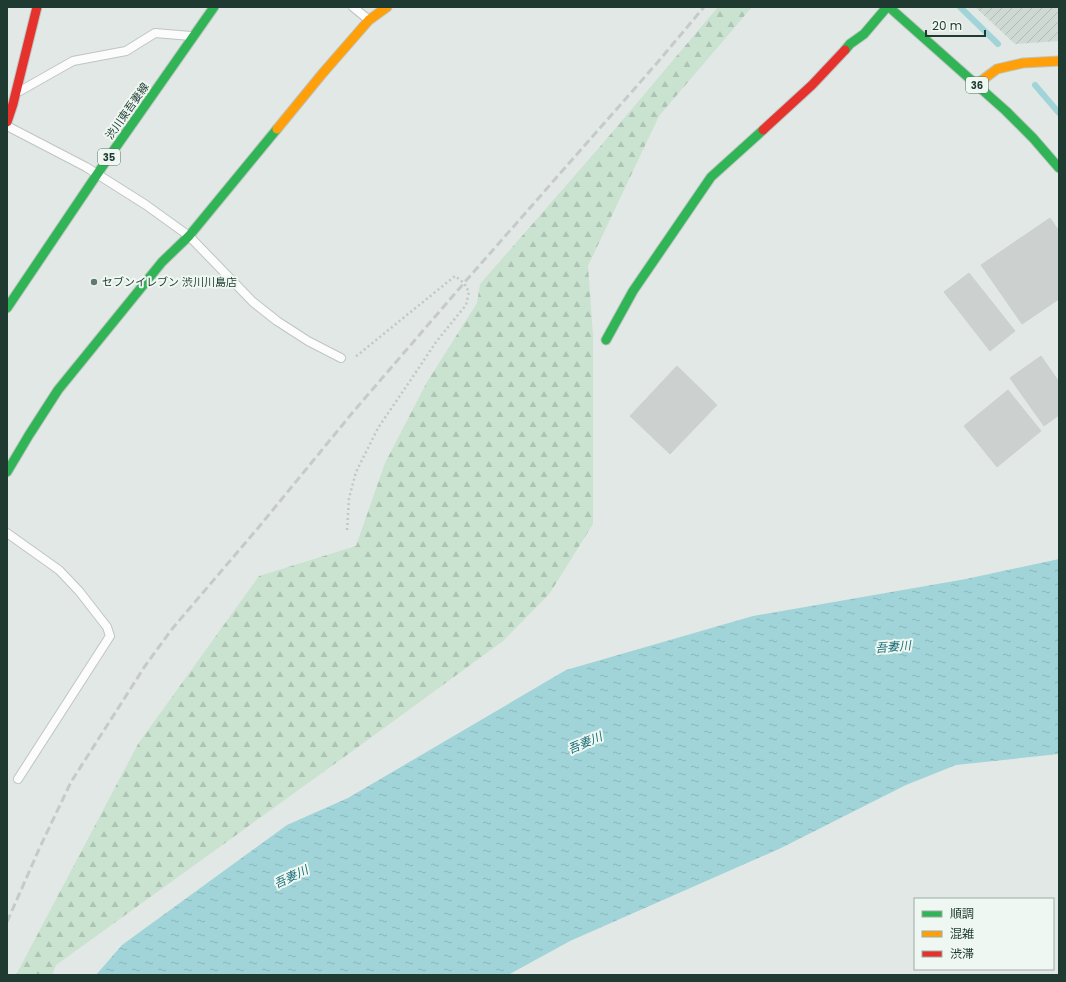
<svg xmlns="http://www.w3.org/2000/svg" width="1066" height="982" font-family="Poppins,'Noto Sans JP',sans-serif">
<style>
.industrial{fill:url(#industrial-furrows)}
.forest{fill:url(#forest-firs)}
.water{fill:url(#water-ripples)}
.lines{fill:none;stroke-linecap:round;stroke-linejoin:round}
.stream{stroke:#a0d4d8;stroke-width:6}
.building{fill:#ccd1cf;stroke:#cad1ce}
.lane-casing{stroke:#bfc5c2;stroke-width:10}
.fast-casing{stroke:#bdc5c2;stroke-width:11}
.slow-casing{stroke:#bdc5c2;stroke-width:11}
.jam-casing{stroke:#bdc5c2;stroke-width:11}
.path{stroke:#bfc8c4;stroke-width:2.5;stroke-dasharray:2 3;stroke-linecap:butt}
.lane{stroke:#fbfcfb;stroke-width:8}
.fast{stroke:#30b455;stroke-width:9}
.slow{stroke:#ff9f0a;stroke-width:9}
.jam{stroke:#e5322d;stroke-width:9}
.rail{stroke:#c6cac9;stroke-width:3;stroke-dasharray:8 4;stroke-linecap:butt}
.poi-dot{fill:#637870;stroke:#eff7f2;stroke-width:1.5}
.labels{text-anchor:middle;stroke-width:4;stroke-linejoin:round;paint-order:stroke}
.shield{fill:#eff7f2;stroke:#5d736b;stroke-width:1}
.shield-label{font-size:10px;font-weight:bold;fill:#1f3b31}
.street-label{font-size:11px;fill:#1f3b31;stroke:#eff7f2}
.poi-label{font-size:11px;fill:#1f3b31;stroke:#eff7f2;text-anchor:start}
.water-label{font-size:12px;font-style:italic;fill:#196e78;stroke:#eff7f2}
</style>
<defs>
<pattern id="industrial-furrows" width="10" height="10" patternUnits="userSpaceOnUse"><rect width="10" height="10" fill="#cfd9d4"/><path d="M-1 1l2-2M0 10L10 0M9 11l2-2" fill="none" stroke="#b1bbb6"/></pattern>
<pattern id="forest-firs" width="22" height="20" patternUnits="userSpaceOnUse"><rect width="22" height="20" fill="#cae2d0"/><path d="M5 1l3.5 6h-7zM16 11l3.5 6h-7z" fill="#adc3b3"/></pattern>
<pattern id="water-ripples" width="26" height="14" patternUnits="userSpaceOnUse"><rect width="26" height="14" fill="#a0d4d8"/><path d="M2 4q2-2 4 0t4 0M15 11q2-2 4 0t4 0" fill="none" stroke="#89b7ba"/></pattern>
</defs>
<rect width="100%" height="100%" fill="#e2e8e5"/>
<path class="industrial" d="M975 7H1059V41L1015 44Z"/>
<path class="forest" d="M718 7H752L659 116 588 266 593 335V524L550 593 503 641 358 747 56 965 52 975H16L138 744 259 576 356 546 385 463 427 382 477 303 480 284 604 142Z"/>
<path class="water" d="M1059 559V754L956 765 906 785 779 849 570 941 508 975H96L122 945 287 825 348 798 566 670 753 616 966 579Z"/>
<g class="lines">
<path class="stream" d="M960 7 998 44
M1035 85 1059 113"/>
</g>
<path class="building" d="M1050 218 1059 231V299L1022 324 981 265Z
M969 273 1015 331 990 351 944 292Z
M1041 356 1059 382V415L1044 426 1010 378Z
M677 366 717 405 670 454 630 416Z
M1008 390 1041 431 997 467 964 426Z"/>
<g class="lines">
<defs>
<path id="lane" d="M353 7 369 20
M20 91 73 61 126 51 155 33 191 36
M7 126 86 167 146 205 189 236 253 302 277 321 308 341 341 358
M7 533 59 570 79 591 107 627 110 636 18 779"/>
<path id="fast" d="M889 7 1006 111 1033 138 1059 168
M845 50 850 44 864 34 887 7
M7 308 102 167 214 7
M606 340 633 291 711 177 763 130
M7 472 29 435 58 390 162 262 189 236 277 129"/>
<path id="slow" d="M977 84 997 69 1023 63 1059 61
M277 129 322 74 369 20 387 7"/>
<path id="jam" d="M7 122 13 104 37 7
M763 130 812 85 845 50"/>
</defs>
<use href="#lane" class="lane-casing"/>
<use href="#fast" class="fast-casing"/>
<use href="#slow" class="slow-casing"/>
<use href="#jam" class="jam-casing"/>
<path class="path" d="M347 530 349 498 356 472 378 428 414 375 436 342 466 305 469 292 464 283 455 276 354 358"/>
<use href="#lane" class="lane"/>
<use href="#fast" class="fast"/>
<use href="#slow" class="slow"/>
<use href="#jam" class="jam"/>
<path class="rail" d="M7 922 40 847 71 782 145 666 172 629 258 528 353 412 464 283 657 63 704 7"/>
</g>
<circle class="poi-dot" cx="94" cy="282" r="4"/>
<g class="labels">
<g class="shield">
<rect x="966" y="77" width="22" height="16" rx="3"/>
<rect x="98" y="149" width="22" height="16" rx="3"/>
</g>
<g class="shield-label">
<text x="977" y="89">36</text>
<text x="109" y="161">35</text>
</g>
<g class="street-label">
<text transform="translate(127 111) rotate(-55)" y="4">渋川東吾妻線</text>
</g>
<g class="poi-label">
<text x="102" y="286">セブンイレブン 渋川川島店</text>
</g>
<g class="water-label">
<text transform="translate(893 647) rotate(-5)" y="4">吾妻川</text>
<text transform="translate(585 743) rotate(-23)" y="4">吾妻川</text>
<text transform="translate(291 877) rotate(-26)" y="4">吾妻川</text>
</g>
</g>
<rect width="1066" height="982" fill="none" stroke="#1f3b31" stroke-width="16"/>
<rect x="914" y="898" width="140" height="72" fill="#eff7f2" stroke="#9caca5"/>
<rect x="922" y="911" width="20" height="6" fill="#30b455" stroke="#9caca5"/>
<text x="950" y="918" font-size="12" fill="#1f3b31">順調</text>
<rect x="922" y="931" width="20" height="6" fill="#ff9f0a" stroke="#9caca5"/>
<text x="950" y="938" font-size="12" fill="#1f3b31">混雑</text>
<rect x="922" y="951" width="20" height="6" fill="#e5322d" stroke="#9caca5"/>
<text x="950" y="958" font-size="12" fill="#1f3b31">渋滞</text>
<path d="M926 30v6h59v-6" fill="none" stroke="#1f3b31" stroke-width="2"/>
<text x="932" y="30" font-size="12" fill="#1f3b31" stroke="#eff7f2" stroke-width="3" paint-order="stroke">20 m</text>
</svg>
